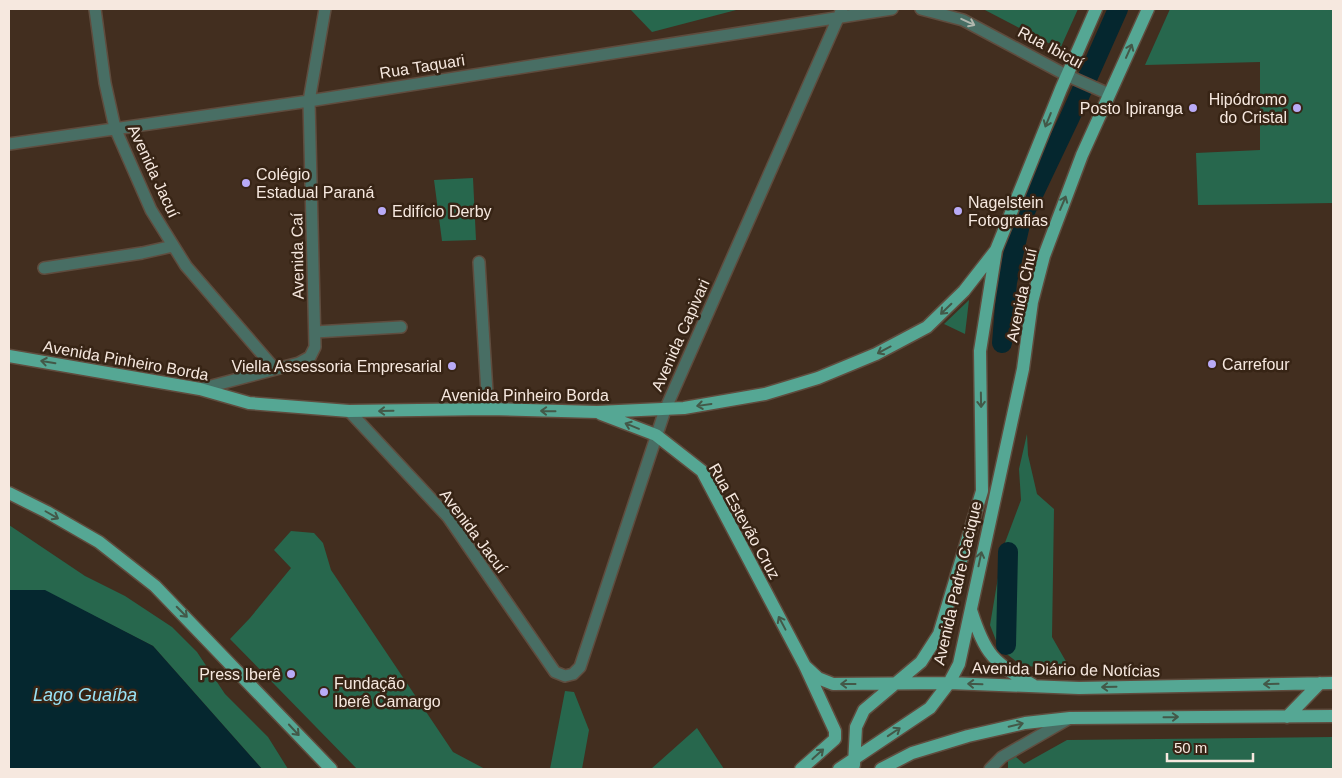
<svg xmlns="http://www.w3.org/2000/svg" width="1342" height="778" font-family="Arial,sans-serif">
<style>
.green{fill:#27674d}
.water{fill:#05272f}
.lines{fill:none;stroke-linecap:round;stroke-linejoin:round}
.river{stroke:#05272f;stroke-width:20}
.minor-casing{stroke:#5f4c3e;stroke-width:14}
.major-casing{stroke:#5f4c3e;stroke-width:15}
.minor{stroke:#486e64;stroke-width:11}
.major{stroke:#55a794;stroke-width:12}
.oneway{stroke:#b0b7ae}
.oneway2{stroke:#435848}
.poi-dot{fill:#b9abf7;stroke:#372415;stroke-width:2}
.labels{text-anchor:middle;stroke-width:5;stroke-linejoin:round;paint-order:stroke}
.street-label{font-size:16px;fill:#f6e8df;stroke:#372415}
.poi-label{font-size:16px;fill:#f6e8df;stroke:#372415;text-anchor:start}
.water-label{font-size:18px;font-style:italic;fill:#99e3f6;stroke:#372415}
</style>
<rect width="100%" height="100%" fill="#422e1f"/>
<path class="green" d="M630 9H740L652 32Z
M983 9H1078L1060 49Z
M1170 9H1333V203L1198 205 1196 153 1260 150V62L1145 65Z
M473 178 476 240 442 241 434 180Z
M969 300 965 334 944 324Z
M1027 434 1028 455 1037 494 1054 509 1052 637 1072 672 1021 665 999 648 990 625 1003 548 1021 500 1019 469Z
M9 525 85 576 125 596 172 627 197 652 225 694 268 737 288 769H262L153 646 45 591 9 590Z
M291 531 314 533 323 543 331 570 453 752 485 769H357L230 639 250 618 291 568 274 550Z
M565 691 574 692 589 730 582 769H550Z
M697 728 724 769H651Z
M1333 737V769H1008V750L1024 764 1067 740Z"/>
<path class="water" d="M9 590H45L153 646 262 769H9Z"/>
<g class="lines">
<path class="river" d="M1002 343 1007 282 1021 220 1070 117 1118 9
M1006 645 1008 552"/>
<defs>
<path id="minor" d="M95 9 105 83 115 128 151 210 186 266 275 369
M921 9 963 20 1066 75 1109 94
M9 144 309 101 892 9
M479 262 488 409
M44 268 142 253 173 246
M315 332 401 327
M200 389 299 363 310 357 315 347 309 101 325 9
M349 411 448 517 555 672 565 676 573 674 580 667 665 410 842 9
M990 769 1002 757 1070 718"/>
<path id="major" d="M9 356 200 389 249 403 349 411 488 409 597 412 684 408 765 394 818 378 876 354 927 327 964 291 996 250
M601 414 656 435 702 471 805 666 835 731V739L801 769
M9 493 47 512 99 542 155 586 331 769
M971 610C985 654 993 663 1033 685
M805 666 818 678 833 684 949 683 1079 688 1333 683
M1287 717 1320 683
M854 765 856 727 864 710 921 662 939 634 982 491 980 351 996 250 1061 89 1096 9
M839 769 930 708 949 683 959 664 1023 369 1032 302 1044 256 1082 155 1148 9
M881 769 912 753 968 736 1025 723 1070 718 1333 716"/>
</defs>
<use href="#minor" class="minor-casing"/>
<use href="#major" class="major-casing"/>
<use href="#minor" class="minor"/>
<use href="#major" class="major"/>
</g>
<defs><path id="oneway-shaft" d="M-6 0H5M1.5-3L5.5 0L1.5 3" fill="none" stroke-width="1.6" stroke-linecap="round" stroke-linejoin="round" transform="scale(1.25)"/></defs>
<use class="oneway" href="#oneway-shaft" transform="translate(968 22) rotate(25)"/>
<g class="oneway2">
<use href="#oneway-shaft" transform="translate(1129 51) rotate(-66)"/>
<use href="#oneway-shaft" transform="translate(1048 120) rotate(112)"/>
<use href="#oneway-shaft" transform="translate(1063 203) rotate(-67)"/>
<use href="#oneway-shaft" transform="translate(946 309) rotate(136)"/>
<use href="#oneway-shaft" transform="translate(884 350) rotate(152)"/>
<use href="#oneway-shaft" transform="translate(48 362) rotate(-171)"/>
<use href="#oneway-shaft" transform="translate(981 400) rotate(89)"/>
<use href="#oneway-shaft" transform="translate(704 405) rotate(172)"/>
<use href="#oneway-shaft" transform="translate(386 411) rotate(179)"/>
<use href="#oneway-shaft" transform="translate(548 411) rotate(-179)"/>
<use href="#oneway-shaft" transform="translate(632 426) rotate(-158)"/>
<use href="#oneway-shaft" transform="translate(52 515) rotate(30)"/>
<use href="#oneway-shaft" transform="translate(980 559) rotate(-78)"/>
<use href="#oneway-shaft" transform="translate(182 612) rotate(45)"/>
<use href="#oneway-shaft" transform="translate(782 623) rotate(-118)"/>
<use href="#oneway-shaft" transform="translate(848 684) rotate(-180)"/>
<use href="#oneway-shaft" transform="translate(975 684) rotate(-178)"/>
<use href="#oneway-shaft" transform="translate(1271 684) rotate(179)"/>
<use href="#oneway-shaft" transform="translate(1109 687) rotate(179)"/>
<use href="#oneway-shaft" transform="translate(1171 717) rotate(-1)"/>
<use href="#oneway-shaft" transform="translate(1016 725) rotate(-13)"/>
<use href="#oneway-shaft" transform="translate(294 730) rotate(47)"/>
<use href="#oneway-shaft" transform="translate(894 732) rotate(-34)"/>
<use href="#oneway-shaft" transform="translate(818 754) rotate(-42)"/>
</g>
<g class="poi-dot">
<circle cx="1193" cy="108" r="5"/>
<circle cx="1297" cy="108" r="5"/>
<circle cx="246" cy="183" r="5"/>
<circle cx="382" cy="211" r="5"/>
<circle cx="958" cy="211" r="5"/>
<circle cx="1212" cy="364" r="5"/>
<circle cx="452" cy="366" r="5"/>
<circle cx="291" cy="674" r="5"/>
<circle cx="324" cy="692" r="5"/>
</g>
<g class="labels">
<g class="street-label">
<text transform="translate(1051 47) rotate(28)" y="6">Rua Ibicuí</text>
<text transform="translate(422 66) rotate(-9)" y="6">Rua Taquari</text>
<text transform="translate(154 171) rotate(65)" y="6">Avenida Jacuí</text>
<text transform="translate(297 256) rotate(-91)" y="6">Avenida Caí</text>
<text transform="translate(1021 295) rotate(-78)" y="6">Avenida Chuí</text>
<text transform="translate(680 335) rotate(-66)" y="6">Avenida Capivari</text>
<text transform="translate(126 360) rotate(10)" y="6">Avenida Pinheiro Borda</text>
<text x="525" y="401">Avenida Pinheiro Borda</text>
<text transform="translate(745 521) rotate(61)" y="6">Rua Estevão Cruz</text>
<text transform="translate(474 531) rotate(53)" y="6">Avenida Jacuí</text>
<text transform="translate(957 583) rotate(-77)" y="6">Avenida Padre Cacique</text>
<text transform="translate(1066 669) rotate(1)" y="6">Avenida Diário de Notícias</text>
</g>
<g class="poi-label">
<text x="1287" y="105" text-anchor="end">Hipódromo<tspan x="1287" dy="18">do Cristal</tspan></text>
<text x="1183" y="114" text-anchor="end">Posto Ipiranga</text>
<text x="256" y="180">Colégio<tspan x="256" dy="18">Estadual Paraná</tspan></text>
<text x="968" y="208">Nagelstein<tspan x="968" dy="18">Fotografias</tspan></text>
<text x="392" y="217">Edifício Derby</text>
<text x="1222" y="370">Carrefour</text>
<text x="442" y="372" text-anchor="end">Viella Assessoria Empresarial</text>
<text x="281" y="680" text-anchor="end">Press Iberê</text>
<text x="334" y="689">Fundação<tspan x="334" dy="18">Iberê Camargo</tspan></text>
</g>
<g class="water-label">
<text x="85" y="701">Lago Guaíba</text>
</g>
</g>
<rect width="1342" height="778" fill="none" stroke="#f6e8df" stroke-width="20"/>
<path d="M1167 753v8h86v-8" fill="none" stroke="#f6e8df" stroke-width="2.5"/>
<text x="1174" y="753" font-size="15" fill="#f6e8df" stroke="#372415" stroke-width="4" paint-order="stroke">50 m</text>
</svg>
